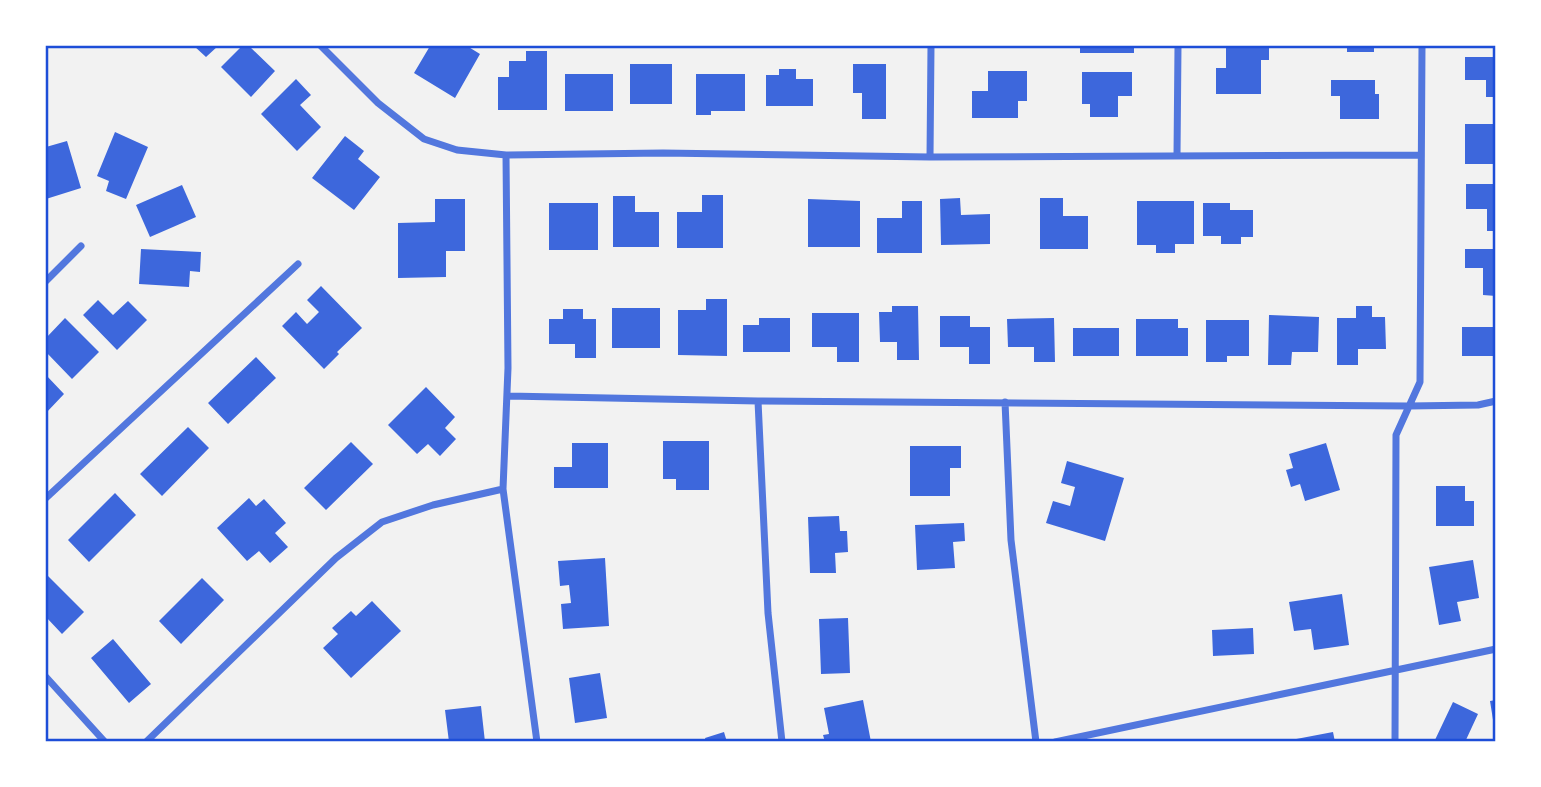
<svg xmlns="http://www.w3.org/2000/svg" width="1541" height="787" font-family="Literata,serif">
<style>
.building{fill:#3d67dc}
.lines{fill:none;stroke-linecap:round;stroke-linejoin:round}
.minor{stroke:#5277de;stroke-width:7}
.neatline{fill:none;stroke:#1d4ed8;stroke-width:2.5}
</style>
<rect width="100%" height="100%" fill="#f2f2f2"/>
<path class="building" d="M194 46H218L206 57Z
M242 46H249L275 71 251 97 221 67Z
M430 46H467L480 54 455 98 414 73Z
M1080 46H1134V53H1080Z
M1226 46H1269V60H1261V94H1216V68H1226Z
M1347 46H1374V52H1347Z
M526 51H547V110H498V77H509V61H526Z
M1465 57H1496V97H1486V80H1465Z
M630 64H672V104H630Z
M853 64H886V119H862V93H853Z
M779 69H796V79H813V106H766V75H779Z
M988 71H1027V101H1018V118H972V91H988Z
M1082 72H1132V96H1118V117H1090V104H1082Z
M565 74H613V111H565Z
M696 74H745V111H711V115H696Z
M296 79 311 95 300 105 321 127 297 151 261 114Z
M1331 80H1375V94H1379V119H1340V96H1331Z
M1465 124H1496V164H1465Z
M115 132 148 147 126 199 106 191 109 181 97 176Z
M345 136 364 151 358 159 380 177 354 210 312 178Z
M67 141 81 188 46 199V147Z
M1466 184H1496V231H1487V209H1466Z
M182 185 196 217 150 237 136 205Z
M702 195H723V248H677V212H702Z
M613 196H635V212H659V247H613Z
M960 198 961 215 990 214V244L941 245 940 199Z
M1040 198H1063V216H1088V249H1040Z
M435 199H465V251H446V277L398 278V223L435 222Z
M808 199 860 201V247H808Z
M902 201H922V253H877V218H902Z
M1137 201H1194V244H1175V253H1156V245H1137Z
M549 203H598V250H549Z
M1203 203H1230V210H1253V237H1241V244H1221V236H1203Z
M141 249 201 252 200 272 190 271 189 287 139 284Z
M1465 249H1496V296L1483 295V268H1465Z
M321 286 362 328 337 352 339 354 324 369 282 326 296 312 307 324 319 312 307 300Z
M706 299H727V356L678 355V310H706Z
M98 300 113 315 128 301 147 320 117 350 83 315Z
M892 306H918L919 360H897V342H880L879 312H892Z
M1356 306H1372V317H1385L1386 349H1358V365H1337V318H1356Z
M612 308H660V348H612Z
M563 309H583V319H596V358H575V344H549V319H563Z
M812 313H859V362H837V347H812Z
M1269 315 1319 317 1318 352H1292L1291 365H1268Z
M940 316H970V327H990V364H969V347H940Z
M65 318 99 352 72 379 46 352V338Z
M759 318H790V352H743V325H759Z
M1054 318 1055 362H1034V347H1008L1007 319Z
M1136 319H1178V328H1188V356H1136Z
M1206 320H1249V356H1227V362H1206Z
M1462 327H1496V356H1462Z
M1073 328H1119V356H1073Z
M256 357 276 378 228 424 208 403Z
M46 375 64 394 46 413Z
M426 387 455 417 445 428 456 439 440 456 428 444 417 454 388 425Z
M188 427 209 448 162 496 140 474Z
M663 441H709V490H676V479H663Z
M351 442 373 464 326 510 304 488Z
M572 443H608V488H554V467H572Z
M1326 443 1340 490 1305 501 1300 484 1291 487 1286 470 1293 468 1289 454Z
M910 446H961V468H950V496H910Z
M1067 461 1124 478 1105 541 1046 523 1053 501 1070 506 1075 487 1061 483Z
M1436 486H1465V501H1474V526H1436Z
M115 493 136 515 89 562 68 540Z
M249 498 256 506 264 499 286 523 275 533 288 547 270 563 259 551 247 561 217 528Z
M839 516 840 531H847L848 552 835 553 836 573H810L808 517Z
M964 523 965 541 953 542 955 568 917 570 915 525Z
M605 558 609 626 563 629 561 604 571 603 569 585 560 586 558 561Z
M1473 560 1479 598 1457 602 1461 621 1439 625 1429 567Z
M46 574 84 612 62 634 46 617Z
M202 578 224 600 181 644 159 621Z
M1342 594 1349 645 1314 650 1311 629 1294 631 1289 602Z
M372 601 401 631 351 678 323 648 338 634 332 628 351 611 356 616Z
M848 618 850 673 821 674 819 619Z
M1253 628 1254 654 1213 656 1212 630Z
M113 639 151 684 129 703 91 658Z
M600 673 607 718 575 723 569 678Z
M863 700 871 742H825L823 735 829 734 824 708Z
M1496 700V726H1494L1490 701Z
M1453 702 1478 714 1465 742H1434Z
M481 706 485 742H449L445 710Z
M724 732 727 742H706L705 738Z
M1333 732 1335 742H1291V740Z"/>
<g class="lines">
<path class="minor" d="M321 46 378 103 424 139 457 150 506 155 663 153 930 157 1421 155
M506 155 508 368 503 489 537 742
M1177 155 1178 46
M930 157 931 46
M46 281 81 246
M507 396 758 401 1409 406 1478 405 1496 401
M758 401 768 613 782 742
M1005 402 1011 540 1036 742
M46 498 298 264
M46 677 105 742
M146 742 336 558 382 522 433 505 503 489
M1055 742 1496 649
M1395 742 1396 435 1420 382 1422 46"/>
</g>
<rect width="1541" height="787" fill="none" stroke="#ffffff" stroke-width="94"/>
<rect x="47" y="47" width="1447" height="693" class="neatline"/>
</svg>
